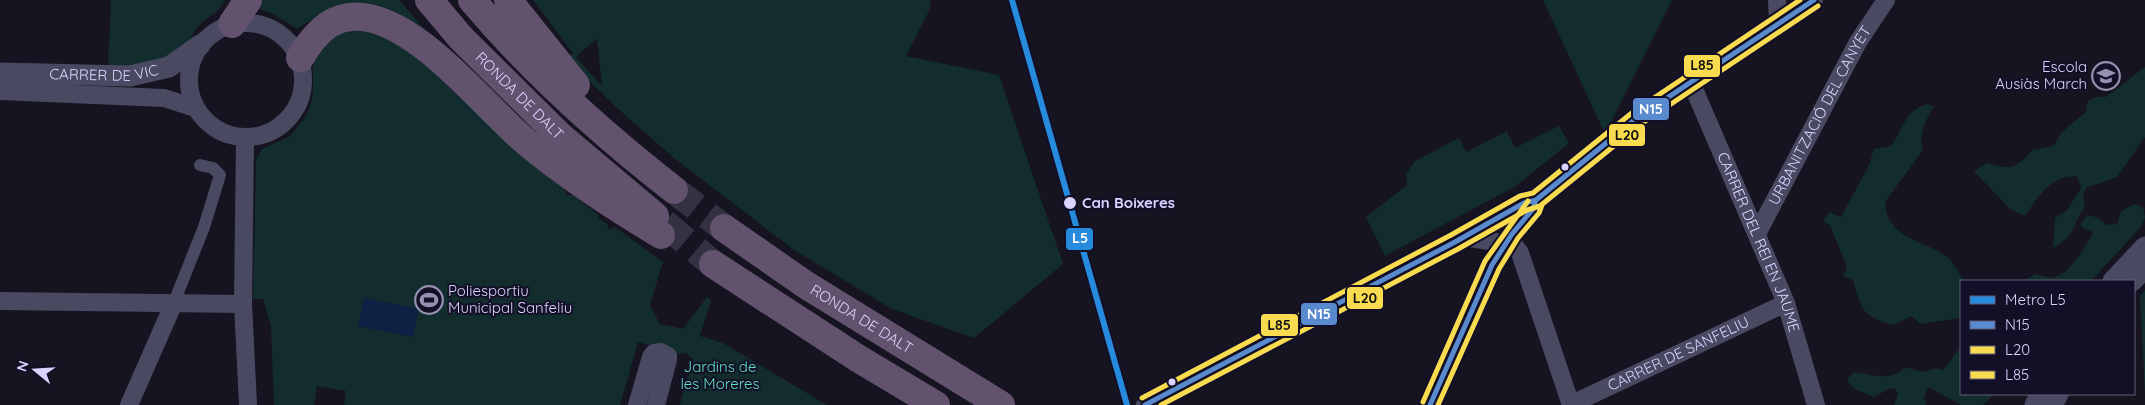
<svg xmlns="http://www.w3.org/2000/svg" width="2145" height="405" font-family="Quicksand,sans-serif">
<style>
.green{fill:#132c2d;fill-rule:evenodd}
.water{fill:#0d2144}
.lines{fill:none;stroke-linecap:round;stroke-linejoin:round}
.trunk-tunnel{stroke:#333142;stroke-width:28;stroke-dasharray:28 14;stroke-linecap:butt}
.pedestrian{stroke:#4a4962;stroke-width:12}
.minor{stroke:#4a4962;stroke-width:18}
.tertiary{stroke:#4a4962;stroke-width:21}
.trunk{stroke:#62526e;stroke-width:28}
.bus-1-casing{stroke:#130f26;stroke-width:9}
.bus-2-casing{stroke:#130f26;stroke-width:9}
.bus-3-casing{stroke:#130f26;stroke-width:9}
.bus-1{stroke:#588acd;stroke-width:5}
.bus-2{stroke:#f9db4f;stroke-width:5}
.bus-3{stroke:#f9db4f;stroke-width:5}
.metro-1-casing{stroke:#130f26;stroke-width:10}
.metro-1{stroke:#268bdd;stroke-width:6}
.bus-dot{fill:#d9d4ff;stroke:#130f26;stroke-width:2}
.labels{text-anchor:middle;stroke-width:4;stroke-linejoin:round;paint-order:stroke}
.poi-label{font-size:15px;fill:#d9d4ff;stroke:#130f26;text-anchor:end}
.street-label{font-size:15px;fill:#d9d4ff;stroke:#130f26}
.stop-label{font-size:15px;font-weight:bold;fill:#d9d4ff;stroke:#130f26;text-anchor:start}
.park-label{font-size:15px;fill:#5fe0c0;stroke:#130f26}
.line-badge{stroke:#130f26;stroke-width:2}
.badge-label{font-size:14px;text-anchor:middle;font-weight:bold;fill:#fff}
.pale-badge-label{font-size:14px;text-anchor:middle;font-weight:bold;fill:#111}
</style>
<rect width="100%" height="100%" fill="#161421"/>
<path class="green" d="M111 0H225C216 17 208 15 198 27 192 34 189 43 183 49 170 63 126 67 108 68Z
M258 0H399L456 65 365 5 332 7 297 29 273 14 257 8Z
M533 0H931L929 11 906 56 999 75 1063 264 974 338 892 309 794 250 674 158 618 109 567 59 573 53ZM596 39H597L602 86 576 57Z
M1543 0H1672L1605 134Z
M346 26 395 37 552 172 549 178 565 187 566 195H573L599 215 598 218 607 224 609 230 615 227 663 262 650 305 660 324 683 329 707 297 711 301 700 336 723 343 827 405H680L693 359 685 353C679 354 670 353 664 350 658 347 659 344 652 344L651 346 638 342 620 405H344L346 391 317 386 314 405H274L271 326 263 299H253L256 160 262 149 290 136 304 119 310 107 313 93V66L316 52Z
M2145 67V137L2117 177 2086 188 2083 197 2085 207C2070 227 2079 233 2053 248L2055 218 2067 210 2081 188 2077 177C2053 173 2036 199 2025 216L2010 209 1974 171 1987 163C2010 170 2017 169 2032 150L2053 146 2062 132 2086 112C2086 98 2093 96 2106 97Z
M1927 104 1934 106C1926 119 1918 135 1923 150L1885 202C1887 239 1922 239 1946 256 1953 261 1959 274 1964 281H1961V318L1920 324 1912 316 1893 325C1862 316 1862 311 1853 280L1843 276 1847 267 1830 225 1823 222 1829 212 1841 217 1869 165 1874 149 1891 146C1905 127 1903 112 1927 104Z
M1559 126 1569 143 1516 186 1385 256 1366 217 1407 185 1406 174 1415 161 1459 138 1466 152 1507 131 1515 148Z
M2135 204 2143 207 2145 218 2139 229 2091 281H2022L2036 274 2052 278C2057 276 2065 273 2069 268 2074 263 2092 237 2093 232L2083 228 2080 224 2088 215 2099 218 2107 225 2117 224 2121 211Z
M2145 290V396L2140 296Z
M1960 349 1961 394H1994L1983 405H1961L1930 388 1927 389 1924 398 1926 405H1894L1898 394 1895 389 1890 388 1874 397 1855 389 1848 383V378L1854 372C1872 374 1891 383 1905 367L1923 372 1936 368 1943 370C1951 363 1952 355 1960 349Z"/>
<path class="water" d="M364 298 419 309 413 337 358 326Z"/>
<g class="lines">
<path class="trunk-tunnel" d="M674 190 724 228
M664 223 713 264"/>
<path class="pedestrian" d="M173 305 204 227 220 175 213 168 200 165"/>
<g class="minor">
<path d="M1777 0 1778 24"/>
<circle cx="246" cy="80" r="57"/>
<path id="s1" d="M1691 82 1786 303 1816 405"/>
<path d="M0 91 164 98 195 108"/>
<path d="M245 139 243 304 248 405"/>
<path id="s2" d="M1758 232 1858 42 1886 0"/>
<path d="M1464 237 1514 245 1520 253 1571 405"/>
<path d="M0 301 243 304"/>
<path d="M129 405 173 305"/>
<path d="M637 405 651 357 654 353 661 352 668 356V360L656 405"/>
<path d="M1145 405 1455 242 1524 203 1536 200 1637 118 1814 0"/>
<path d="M1430 405 1492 265 1512 234 1533 209 1536 200"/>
<path id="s3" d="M1570 405 1786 303"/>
</g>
<g class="tertiary">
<path id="s4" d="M0 73 130 76 169 67 200 45"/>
<path d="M2113 281 2145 247"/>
<path d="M2132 281 2145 268"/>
<path d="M2035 405 2041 394"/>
<path d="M2052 405 2058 394"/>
</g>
<g class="trunk">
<path id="s5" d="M429 0 461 38 560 136 655 216"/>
<path d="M472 0C531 70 602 134 674 190"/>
<path d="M508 0 576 85"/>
<path d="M232 24 248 0"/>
<path d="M300 58C316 31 335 11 369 18 425 30 483 105 526 142 568 177 614 207 661 235"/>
<path id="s6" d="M724 228 806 285 1001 405"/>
<path d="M713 264 859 359 936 405"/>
</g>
<defs>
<path id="bus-1" d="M1145 405 1455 242 1524 203 1536 200 1637 118 1814 0
M1430 405 1492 265 1512 234 1533 209 1535 203"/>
<path id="bus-2" d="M1161 405 1458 249 1527 210 1540 206 1641 124 1818 6
M1438 405 1499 269 1518 238 1539 213 1542 205"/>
<path id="bus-3" d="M1142 398 1451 235 1520 196 1533 193 1633 112 1800 0
M1423 402 1485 261 1528 201"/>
</defs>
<use href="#bus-1" class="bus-1-casing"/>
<use href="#bus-2" class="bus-2-casing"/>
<use href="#bus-3" class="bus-3-casing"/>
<use href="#bus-1" class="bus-1"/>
<use href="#bus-2" class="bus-2"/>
<use href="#bus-3" class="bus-3"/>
<defs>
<path id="metro-1" d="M1012 0 1127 405"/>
</defs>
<use href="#metro-1" class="metro-1-casing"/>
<use href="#metro-1" class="metro-1"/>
</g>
<defs>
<symbol id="school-ring" viewBox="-11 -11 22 22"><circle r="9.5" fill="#130f26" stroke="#9591b1" stroke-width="1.5"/><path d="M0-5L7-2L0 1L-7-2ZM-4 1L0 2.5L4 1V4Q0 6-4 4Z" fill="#9591b1"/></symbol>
<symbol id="stadium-ring" viewBox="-11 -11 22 22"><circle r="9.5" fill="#130f26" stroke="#9591b1" stroke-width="1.5"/><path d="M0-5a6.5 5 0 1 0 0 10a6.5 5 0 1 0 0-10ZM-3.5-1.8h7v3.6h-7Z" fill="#9591b1"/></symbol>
</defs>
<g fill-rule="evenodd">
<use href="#school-ring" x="2090" y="60" width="32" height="32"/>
<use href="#stadium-ring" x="413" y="284" width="32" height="32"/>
</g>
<g class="bus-dot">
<circle cx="1565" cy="167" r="4.5"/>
<circle cx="1070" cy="203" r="7"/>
<circle cx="1172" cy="382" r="4.5"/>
</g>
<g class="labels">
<g class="poi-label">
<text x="2087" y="72">Escola<tspan x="2087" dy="17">Ausiàs March</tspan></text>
<text x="448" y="296" text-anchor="start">Poliesportiu<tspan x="448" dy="17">Municipal Sanfeliu</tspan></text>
</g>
<g class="street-label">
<text dy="5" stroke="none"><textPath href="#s4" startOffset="104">CARRER DE VIC</textPath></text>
<text dy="5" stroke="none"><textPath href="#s5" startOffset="132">RONDA DE DALT</textPath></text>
<text dy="5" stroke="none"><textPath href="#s2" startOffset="132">URBANITZACIÓ DEL CANYET</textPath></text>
<text dy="5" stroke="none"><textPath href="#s1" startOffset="174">CARRER DEL REI EN JAUME</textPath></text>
<text dy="5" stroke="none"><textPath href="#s6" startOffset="165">RONDA DE DALT</textPath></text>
<text dy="5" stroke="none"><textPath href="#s3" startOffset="120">CARRER DE SANFELIU</textPath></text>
</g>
<g class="stop-label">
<text x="1082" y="208">Can Boixeres</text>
</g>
<g class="park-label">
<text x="720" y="372">Jardins de<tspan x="720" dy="17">les Moreres</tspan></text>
</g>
</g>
<g class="line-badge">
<rect x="1683" y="54" width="38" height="24" rx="5" fill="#f9db4f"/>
<rect x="1632" y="97" width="38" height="24" rx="5" fill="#588acd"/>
<rect x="1608" y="123" width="38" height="24" rx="5" fill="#f9db4f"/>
<rect x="1065" y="227" width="29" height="24" rx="5" fill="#268bdd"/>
<rect x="1346" y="286" width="38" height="24" rx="5" fill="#f9db4f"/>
<rect x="1300" y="302" width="38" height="24" rx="5" fill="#588acd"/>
<rect x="1260" y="313" width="39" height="24" rx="5" fill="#f9db4f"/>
</g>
<g class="badge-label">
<text x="1651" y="114">N15</text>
<text x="1080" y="243">L5</text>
<text x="1319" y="319">N15</text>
</g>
<g class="pale-badge-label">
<text x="1702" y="70">L85</text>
<text x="1627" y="140">L20</text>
<text x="1365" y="303">L20</text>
<text x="1279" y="330">L85</text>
</g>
<rect x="1960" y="280" width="175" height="115" fill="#130f26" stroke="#625e7d"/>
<rect x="1970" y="296" width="25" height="8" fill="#268bdd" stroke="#625e7d"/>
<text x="2005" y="305" font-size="15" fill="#d9d4ff">Metro L5</text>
<rect x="1970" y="321" width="25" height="8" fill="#588acd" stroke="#625e7d"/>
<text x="2005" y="330" font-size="15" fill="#d9d4ff">N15</text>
<rect x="1970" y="346" width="25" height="8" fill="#f9db4f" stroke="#625e7d"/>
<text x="2005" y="355" font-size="15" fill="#d9d4ff">L20</text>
<rect x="1970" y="371" width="25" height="8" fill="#f9db4f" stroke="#625e7d"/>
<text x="2005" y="380" font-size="15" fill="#d9d4ff">L85</text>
<g transform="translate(35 370) rotate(288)" stroke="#130f26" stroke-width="4" paint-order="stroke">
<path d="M0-4L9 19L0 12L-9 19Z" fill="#d9d4ff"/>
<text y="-8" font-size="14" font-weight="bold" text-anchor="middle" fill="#d9d4ff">N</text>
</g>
</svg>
